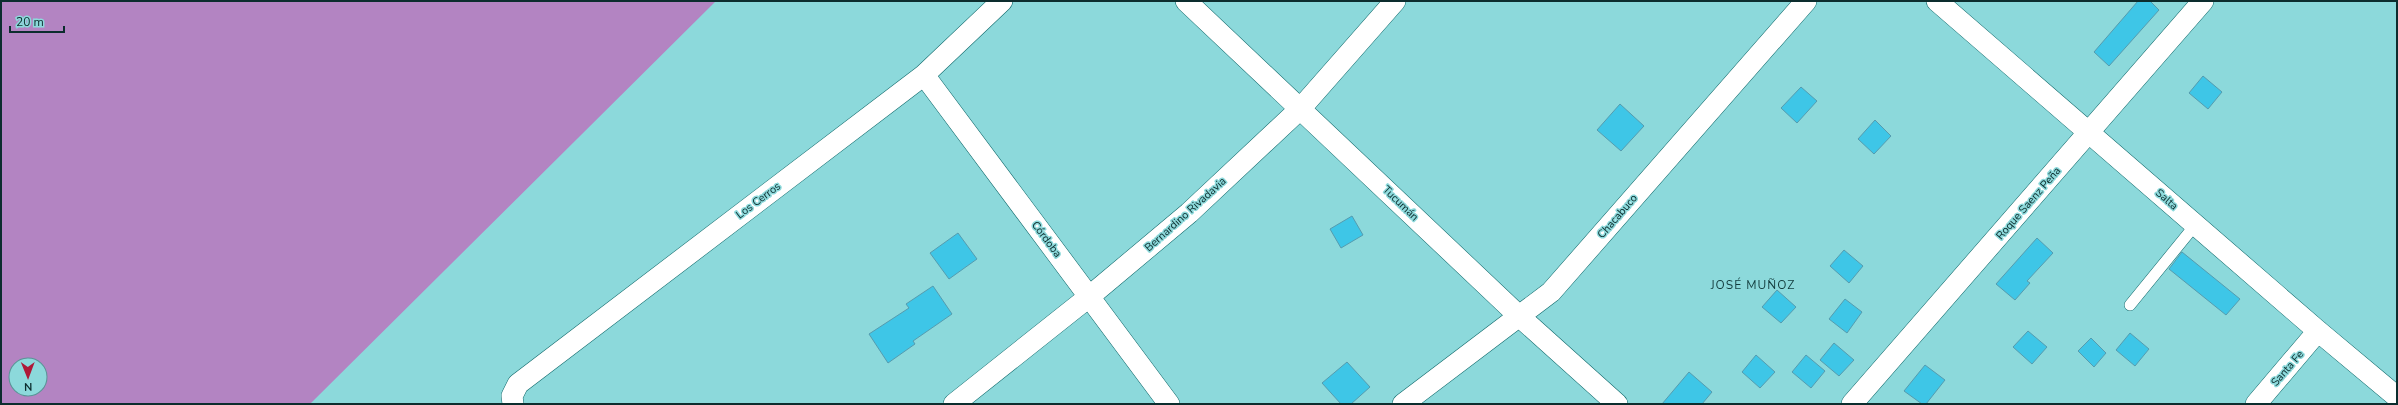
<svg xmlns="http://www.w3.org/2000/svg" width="2398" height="405" font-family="'Nunito Sans',sans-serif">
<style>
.green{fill:#b384c2;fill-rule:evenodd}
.building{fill:#3ec6e7;stroke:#559caf}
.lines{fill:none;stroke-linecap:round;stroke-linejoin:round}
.service-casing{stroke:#0e686a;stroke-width:12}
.minor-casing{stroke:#0e686a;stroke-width:22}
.service{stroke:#fff;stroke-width:11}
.minor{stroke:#fff;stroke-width:21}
.labels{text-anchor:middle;stroke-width:3;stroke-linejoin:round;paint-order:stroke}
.street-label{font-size:11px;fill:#0c2d2e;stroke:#8cd9db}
.neighbourhood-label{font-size:12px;letter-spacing:1px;fill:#133d3e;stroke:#8cd9db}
</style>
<rect width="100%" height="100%" fill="#8cd9db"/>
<path class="green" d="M1 1H716L310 404H1ZM16 365H40V389H16Z"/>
<path class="building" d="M2138 1H2150L2159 10 2109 66 2094 52Z
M2203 76 2222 92 2208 109 2189 93Z
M1801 87 1817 101 1797 123 1781 108Z
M1620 104 1644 126 1621 151 1597 130Z
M1875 120 1891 136 1874 154 1858 139Z
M1352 216 1363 235 1341 248 1330 229Z
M958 233 977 259 949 279 930 253Z
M2037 238 2053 253 2027 281 2030 283 2015 300 1996 284Z
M1844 250 1863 266 1849 283 1830 266Z
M2182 252 2240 299 2226 315 2169 269Z
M933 286 952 314 913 341 915 344 888 363 869 334 909 308 906 304Z
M1777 290 1796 307 1781 323 1762 307Z
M1845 299 1862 312 1847 333 1829 319Z
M2028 331 2047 347 2032 364 2013 347Z
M2130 333 2149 349 2135 366 2116 350Z
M2091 338 2106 353 2094 367 2078 351Z
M1834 343 1854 360 1839 376 1820 360Z
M1756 355 1775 372 1760 388 1742 372Z
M1806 355 1825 371 1811 388 1792 372Z
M1347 362 1370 387 1351 404H1341L1322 383Z
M1925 365 1945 380 1926 404H1922L1904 391Z
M1689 372 1712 392 1702 404H1662Z"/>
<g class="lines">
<defs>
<path id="service" d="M2130 305 2196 224"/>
<path id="minor" d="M1186 1 1519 316 1617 404
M1937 1 2318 331 2397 397
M924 75 1169 404
M513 404 512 396 518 384 924 75 1002 1
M954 404 1090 296 1189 213 1301 108 1395 1
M1403 404 1551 292 1806 1
M1852 404 2203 1
M2256 404 2318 331"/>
</defs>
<use href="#service" class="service-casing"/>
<use href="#minor" class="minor-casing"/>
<use href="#service" class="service"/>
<use href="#minor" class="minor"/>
</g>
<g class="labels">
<g class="street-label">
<text transform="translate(2167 199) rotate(41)" y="4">Salta</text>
<text transform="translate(758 200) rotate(-37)" y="4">Los Cerros</text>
<text transform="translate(1401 203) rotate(44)" y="4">Tucumán</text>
<text transform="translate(2028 203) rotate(-49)" y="4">Roque Saenz Peña</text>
<text transform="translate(1185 214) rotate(-42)" y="4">Bernardino Rivadavia</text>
<text transform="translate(1617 216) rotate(-49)" y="4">Chacabuco</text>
<text transform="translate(1047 239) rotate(53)" y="4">Córdoba</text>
<text transform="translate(2287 368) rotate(-49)" y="4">Santa Fe</text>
</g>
<g class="neighbourhood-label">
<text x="1753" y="289">JOSÉ MUÑOZ</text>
</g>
</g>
<rect width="2398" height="405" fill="none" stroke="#0c2d2e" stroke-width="4"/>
<g transform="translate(28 377) rotate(179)"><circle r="19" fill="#8cd9db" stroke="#599496"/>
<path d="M0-3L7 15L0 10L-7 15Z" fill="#ae1937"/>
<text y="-6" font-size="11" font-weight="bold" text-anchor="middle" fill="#0c2d2e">N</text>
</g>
<path d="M10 26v6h54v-6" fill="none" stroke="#0c2d2e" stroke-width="2"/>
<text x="16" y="26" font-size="12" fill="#0c2d2e" stroke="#8cd9db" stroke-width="3" paint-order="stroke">20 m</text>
</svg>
